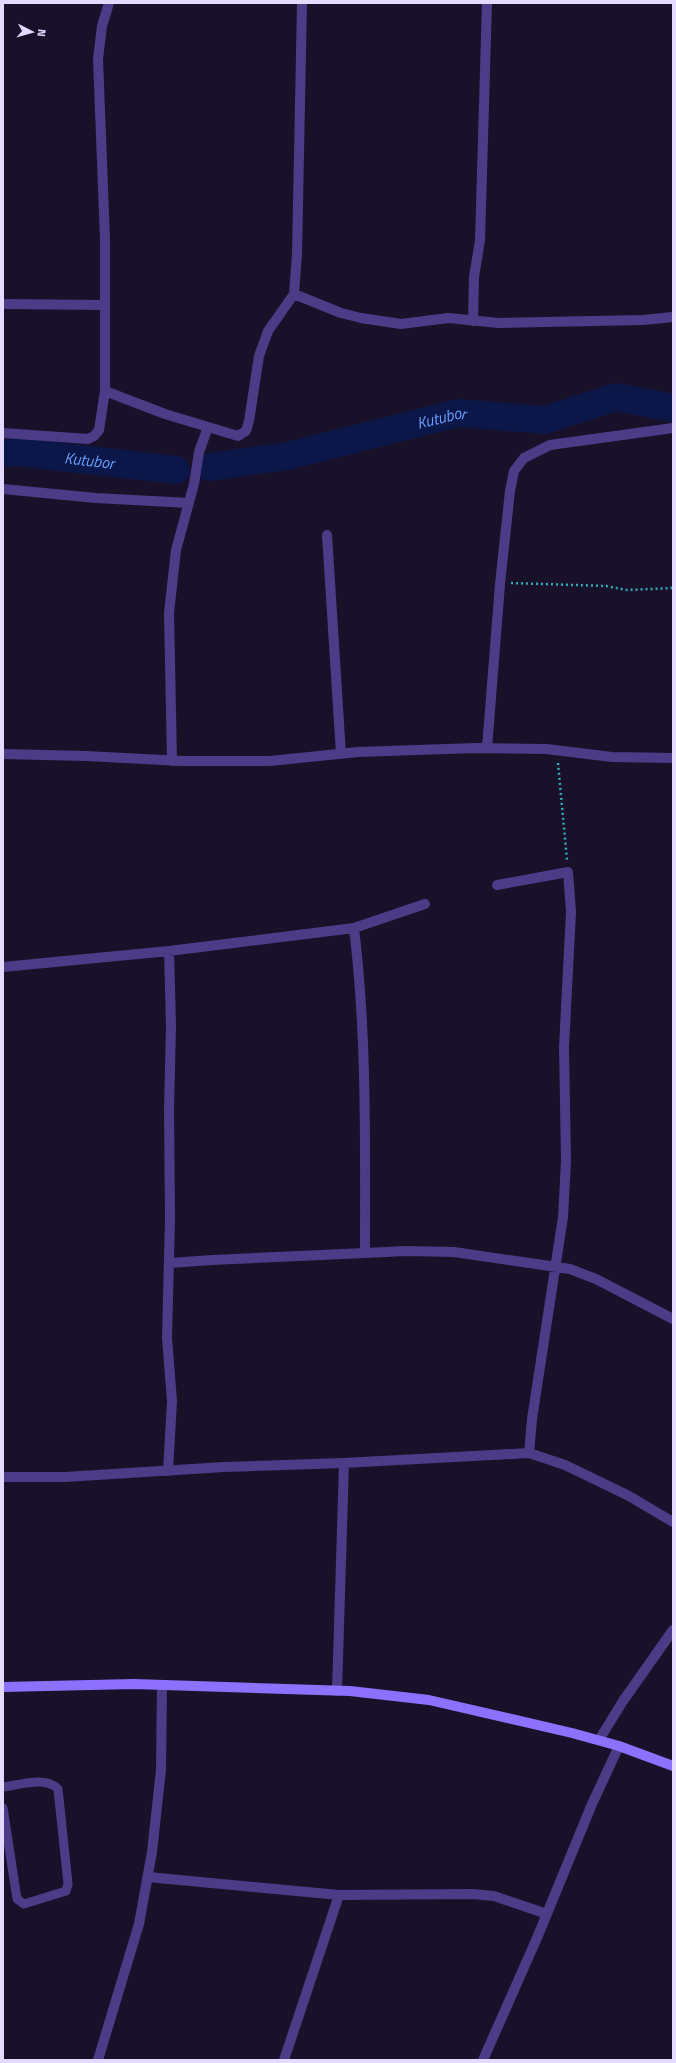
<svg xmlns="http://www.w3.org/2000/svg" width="676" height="2063" font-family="'Titillium Web',sans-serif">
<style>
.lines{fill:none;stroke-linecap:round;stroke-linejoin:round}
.river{stroke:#0b1748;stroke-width:28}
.path{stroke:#31acbb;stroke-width:2.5;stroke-dasharray:2 3;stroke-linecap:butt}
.lane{stroke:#4c3c88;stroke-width:9}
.street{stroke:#4c3c88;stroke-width:10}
.secondary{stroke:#8d71fe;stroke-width:10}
.labels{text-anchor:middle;stroke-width:3.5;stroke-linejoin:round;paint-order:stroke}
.water-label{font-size:16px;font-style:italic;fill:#699ffe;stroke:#19112a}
</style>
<rect width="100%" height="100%" fill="#19112a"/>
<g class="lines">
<g class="river">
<path id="s1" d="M3 454 17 452 176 470"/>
<path id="s2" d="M209 467 287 456 458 413 545 420 616 397 673 408"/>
</g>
<path class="path" d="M511 583 606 586 627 590 673 588
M558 763 567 860"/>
<path class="lane" d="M3 1787C20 1785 46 1776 58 1789L68 1884 66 1891 24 1904 17 1899 3 1808"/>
<path class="street" d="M294 294 341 313 361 318 401 324 448 318 499 323 643 320 673 317
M3 304 104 305
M473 321 474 277 480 240 487 3
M105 391 165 414 238 436 246 431 249 421 259 356 268 331 294 294 297 254 302 3
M3 433 88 439 94 436 99 430 105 391V239L98 59 102 26 109 3
M3 489 96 498 189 503
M327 535 341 754
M487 748 500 584 510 491 514 471 524 458 550 445 673 428
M3 754 86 756 182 761H270L358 752 476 748 546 749 612 757 673 758
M172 761 169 613 176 550 194 484 199 452 208 427
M497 885 568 872 571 912 564 1047 566 1161 563 1217 532 1419 529 1453
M3 967 169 951 354 928 425 904
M365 1253 406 1251 454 1252 570 1269 596 1279 673 1319
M170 1263 212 1260 365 1253C365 1145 367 1035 354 928
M168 1471 172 1401 167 1338 170 1218 169 1109 171 1026 169 951
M3 1477H65L224 1467 344 1463 529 1453 565 1465 592 1478 629 1496 673 1522
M337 1691 344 1463
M599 1740 623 1701 673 1630
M148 1877 339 1895 472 1894 494 1896 547 1914
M98 2060 139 1924 152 1852 161 1770 162 1685
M284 2060 339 1895
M483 2060 537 1938 592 1804 619 1746"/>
<path class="secondary" d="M3 1687 134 1684 350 1691 429 1700 572 1733 619 1746 673 1766"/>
</g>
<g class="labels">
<g class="water-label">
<text dy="6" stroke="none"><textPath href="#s2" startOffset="238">Kutubor</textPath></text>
<text dy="6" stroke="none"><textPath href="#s1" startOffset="87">Kutubor</textPath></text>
</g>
</g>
<rect width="676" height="2063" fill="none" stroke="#e4daff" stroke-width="8"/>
<g transform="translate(32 32) rotate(96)" stroke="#19112a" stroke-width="3" paint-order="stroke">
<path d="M0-3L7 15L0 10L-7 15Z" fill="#e4daff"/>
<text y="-6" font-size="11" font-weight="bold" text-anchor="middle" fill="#e4daff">N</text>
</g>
</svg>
